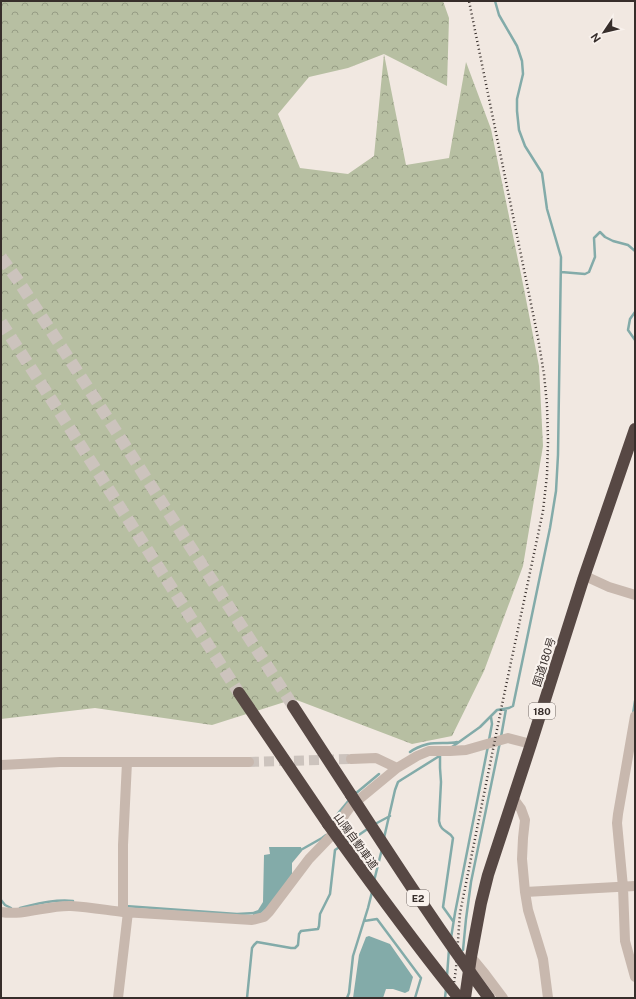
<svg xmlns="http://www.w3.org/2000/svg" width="636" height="999" font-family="'Public Sans','Noto Sans JP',sans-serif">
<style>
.forest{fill:url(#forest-crowns);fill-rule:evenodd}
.water{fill:#83aba9}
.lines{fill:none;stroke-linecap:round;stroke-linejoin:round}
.stream{stroke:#83aba9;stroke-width:2.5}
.minor-tunnel{stroke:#ccc3bd;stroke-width:10;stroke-dasharray:10 5;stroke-linecap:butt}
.highway-tunnel{stroke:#ccc3bd;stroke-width:12;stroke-dasharray:12 6;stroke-linecap:butt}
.minor{stroke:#c8b8ae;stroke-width:10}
.highway{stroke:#574844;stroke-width:12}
.rail{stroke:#372e2b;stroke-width:2.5;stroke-dasharray:1 3;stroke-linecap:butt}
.highway-bridge{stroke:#574844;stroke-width:12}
.labels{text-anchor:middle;stroke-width:4;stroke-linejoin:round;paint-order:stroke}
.shield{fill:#f9f2ed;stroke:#716965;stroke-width:1}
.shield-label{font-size:10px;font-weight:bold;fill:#372e2b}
.street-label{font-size:11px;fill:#372e2b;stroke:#f9f2ed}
</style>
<defs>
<pattern id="forest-crowns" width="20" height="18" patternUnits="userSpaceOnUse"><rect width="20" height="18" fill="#b7bfa2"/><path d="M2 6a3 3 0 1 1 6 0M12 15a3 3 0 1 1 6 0" fill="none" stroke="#969c84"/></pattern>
</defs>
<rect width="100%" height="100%" fill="#f1e8e1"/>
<path class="forest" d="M1 1H443L449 18 447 86 384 54 406 165 449 158 466 62 491 129 524 289 539 366 543 446 523 566 484 671 452 736 412 744 294 699 212 725 95 708 1 719ZM384 54 374 156 348 174 300 168 278 114 309 77 348 68Z"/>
<path class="water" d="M269 847H301L302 851 292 863V874L271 904 260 914 253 916V912L258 910 263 902 264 855 270 854Z
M369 936 390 944 413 977 409 991 405 993 393 989H386L383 998H353L359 955 366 937Z"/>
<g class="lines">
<path class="stream" d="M561 272 585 274 589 272 595 257 594 238 600 232 605 237 613 241 628 245 635 251
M635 312 630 319 628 330 635 340
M633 714 635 701
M501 737 506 709
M489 740 492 724 491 717
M452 747 480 727 497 710 509 708 513 706 550 528 556 491 558 455 561 257 547 209 542 173 525 146 519 130 517 111V99L523 74 522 61 517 46 499 15 495 1
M410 752C415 748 421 746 428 744 438 742 448 744 457 742
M440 755V768L441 782 439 821C441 833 449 830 453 838L443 907 453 921
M355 794 379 774
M332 823 335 817 350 799
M375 824 390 816
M384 838 395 790 398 782 401 780 441 755
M347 843 369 828
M299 851 322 838 326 835
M374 881 382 849
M1 900 5 905 11 908
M125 906 237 914 255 913
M20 908C37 904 55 899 73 901
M364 921 377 919 421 978 415 998
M451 938 455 913 488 746
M463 950 466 919 471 882 500 742
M447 976 449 949
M247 998 252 948 254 945 257 942 291 948H295L298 945 299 934 301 931 318 929 319 926 320 914 330 894 335 850 341 846
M347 998 349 993 353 956 368 908 372 892
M445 998 446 989"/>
<path class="minor-tunnel" d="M249 762 351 759"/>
<path class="highway-tunnel" d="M1 257 19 282 83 380 293 706
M1 322 51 399 239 693"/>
<path class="minor" d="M585 576 609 587 635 595
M635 716 618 814 617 823 623 887 625 941 635 977
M351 759 376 758 397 768
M1 765 60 762H249
M513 798 521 809 525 820 523 838 522 859 525 892 528 910 543 959 548 998
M525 892 635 886
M123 911V845L127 762
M1 912C24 916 48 905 71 906 88 907 106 910 123 912 166 915 209 917 252 920L264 917 269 912 309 859 332 835 345 814 351 806 397 768 417 756 429 751H450L466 750 508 738 531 744
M471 957 485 974 503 998
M118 998 128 912"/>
<path class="highway" d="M239 693 328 824
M293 706 351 795
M465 998 471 957 481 903 488 875 531 744 583 580 635 429"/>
<path class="rail" d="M452 998 456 968 460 913 503 700 543 511 547 475 548 441 547 405 544 374 538 338 469 1"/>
<path class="highway-bridge" d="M351 795C396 864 440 932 489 998
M328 824C371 883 413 942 459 998"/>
</g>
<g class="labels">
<g class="shield">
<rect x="529" y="703" width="26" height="16" rx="3"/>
<rect x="407" y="890" width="22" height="16" rx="3"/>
</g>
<g class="shield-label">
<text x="542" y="715">180</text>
<text x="418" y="902">E2</text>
</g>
<g class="street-label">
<text transform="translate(544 662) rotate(-72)" y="4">国道180号</text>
<text transform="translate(356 841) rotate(54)" y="4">山陽自動車道</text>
</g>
</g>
<rect width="636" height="999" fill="none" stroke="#372e2b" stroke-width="4"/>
<g transform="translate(604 32) rotate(235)" stroke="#f9f2ed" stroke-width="3" paint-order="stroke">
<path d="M0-3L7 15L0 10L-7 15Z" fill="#372e2b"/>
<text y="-6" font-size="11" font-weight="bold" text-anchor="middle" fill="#372e2b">N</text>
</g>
</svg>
